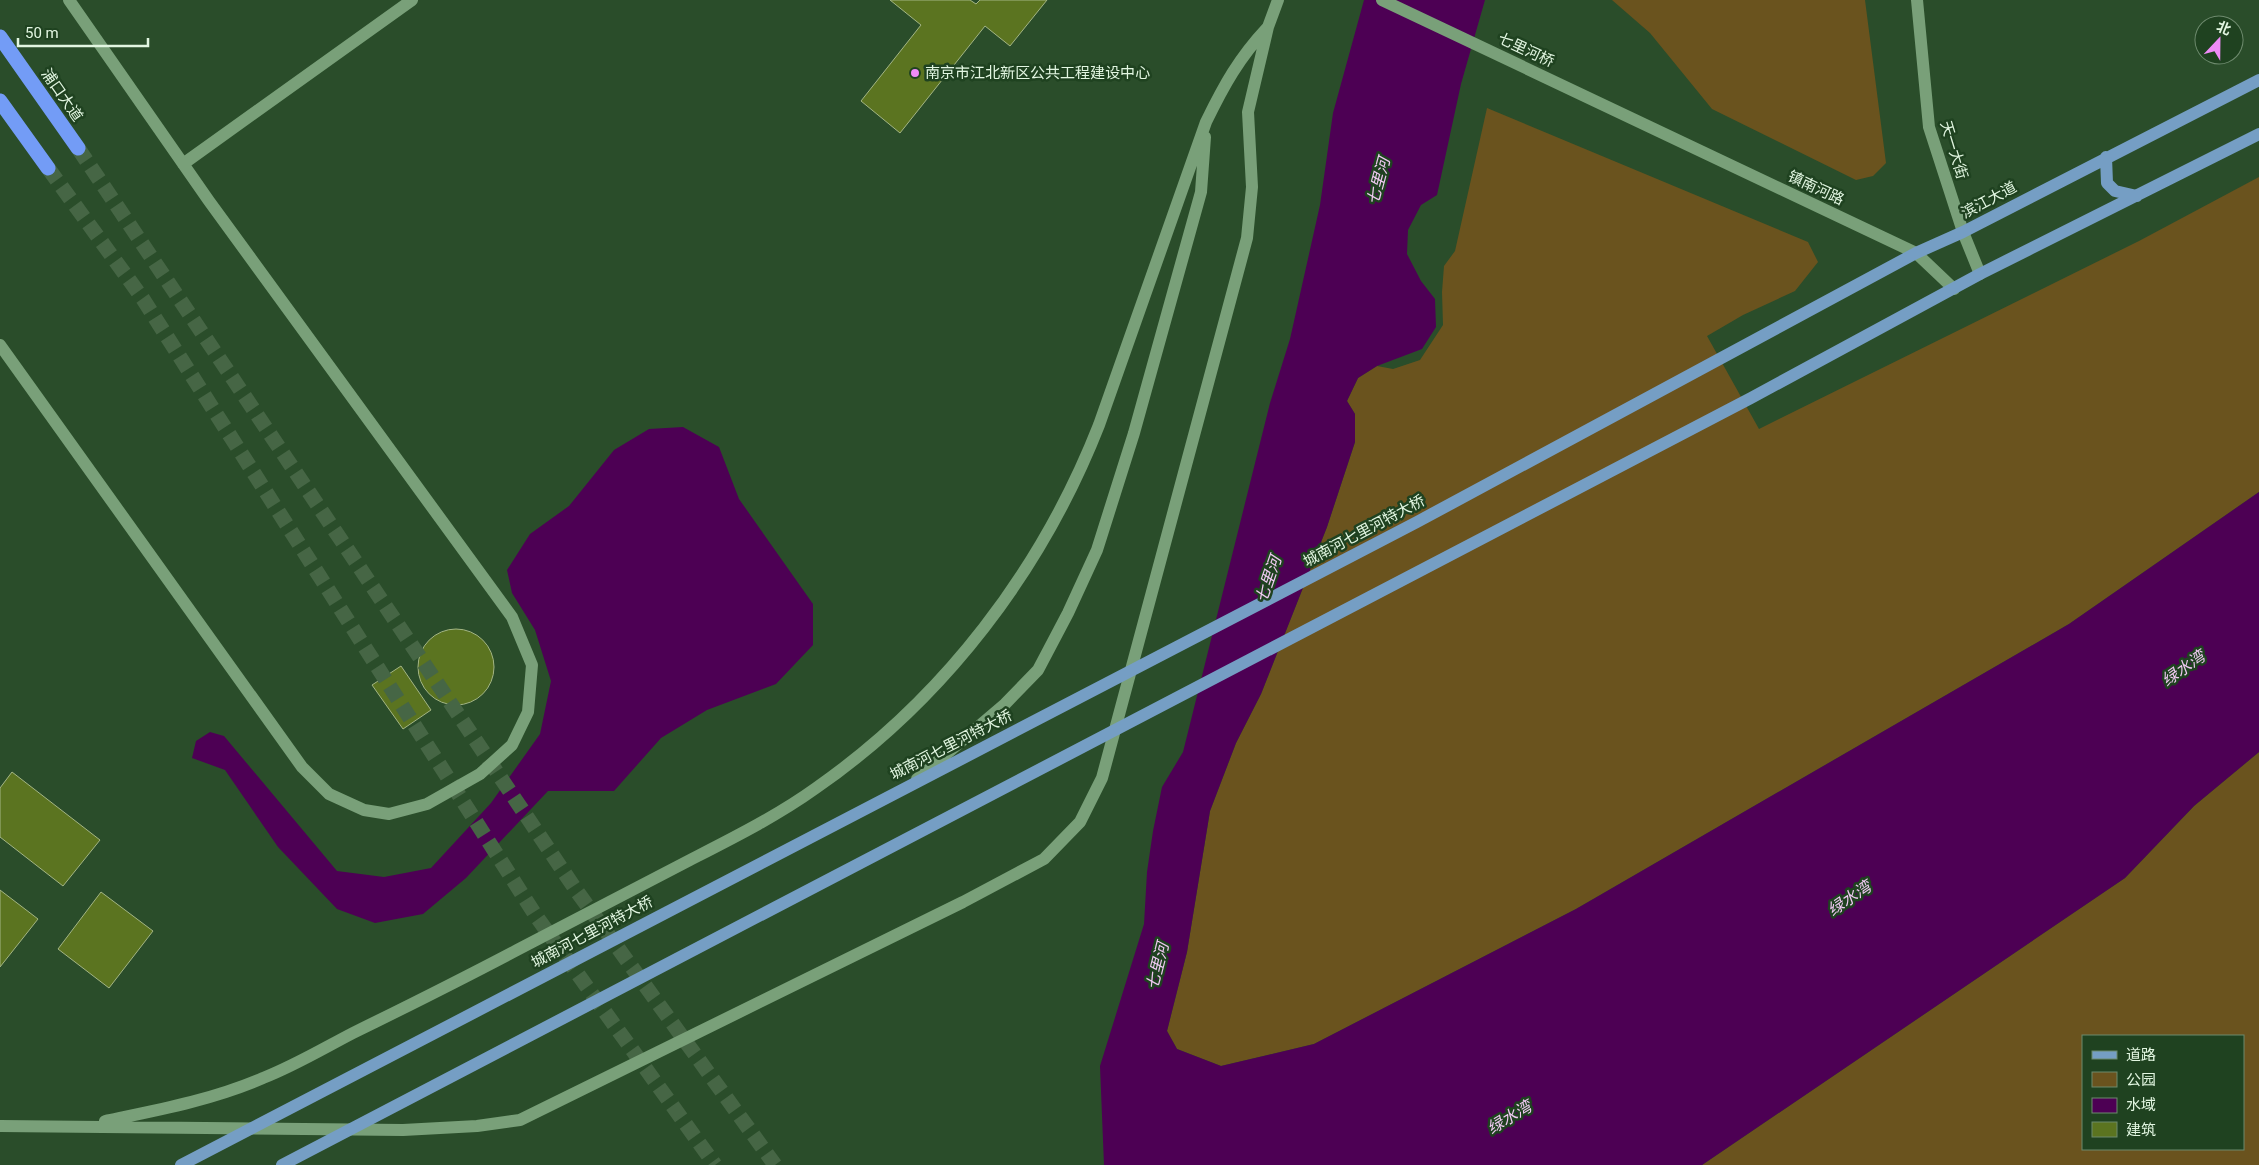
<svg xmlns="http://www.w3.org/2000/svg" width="2259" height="1165" font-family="Roboto,'Noto Sans SC',sans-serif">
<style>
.green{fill:#6a531e;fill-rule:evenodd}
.water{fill:#4d0054}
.building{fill:#5b7420;stroke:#a3b584}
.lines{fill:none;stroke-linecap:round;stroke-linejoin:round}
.highway-tunnel{stroke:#466645;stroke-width:15;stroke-dasharray:15 8;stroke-linecap:butt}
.minor{stroke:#79a079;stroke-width:12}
.major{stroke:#759ec4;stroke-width:12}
.highway{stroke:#739cf6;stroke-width:15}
.poi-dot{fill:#ef8bf7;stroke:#1f4220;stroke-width:2}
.labels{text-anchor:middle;stroke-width:5;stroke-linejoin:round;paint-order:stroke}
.street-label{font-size:15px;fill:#e2f6e1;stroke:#1f4220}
.poi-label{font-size:15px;fill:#e2f6e1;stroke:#1f4220;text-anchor:start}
.water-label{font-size:16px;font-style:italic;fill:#f1caf3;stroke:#1f4220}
</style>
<rect width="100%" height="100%" fill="#2a4d2a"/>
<path class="green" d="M1612 0H1865L1886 163 1873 176 1856 180 1712 109 1650 33Z
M1487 108 1808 242 1818 262 1795 291 1743 315 1707 336 1759 429 2139 241 2259 177V492L2069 624 1576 909 1314 1044 1221 1066 1177 1049 1167 1031 1187 952 1210 811 1236 743 1261 694 1327 527 1355 442V414L1347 401 1358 378 1377 366 1393 369 1420 360 1443 325 1442 292 1444 266 1455 251Z
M2259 752V1165H1702L2125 878 2194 806ZM2083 1036H2243V1149H2083Z"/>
<path class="water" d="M1364 0H1485L1461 84 1437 195 1421 205 1408 230 1407 254 1421 281 1435 299 1436 327 1422 349 1377 366 1358 378 1347 401 1355 414V442L1327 527 1261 694 1236 743 1210 811 1187 952 1167 1031 1177 1049 1221 1066 1314 1044 1576 909 2069 624 2259 492V752L2194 806 2125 878 1702 1165H1104L1100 1066 1144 924 1147 872 1153 831 1162 787 1183 752 1270 403 1290 339 1320 205 1333 113Z
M683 427 719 447 739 499 813 604V645L776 684 707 710 661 738 614 791H548L466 878 423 914 375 923 337 909 278 847 225 770 192 758 196 741 210 732 224 736 337 871 384 877 431 868 491 803 540 734 551 681 535 630 512 593 507 570 530 534 569 506 614 450 649 429Z"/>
<path class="building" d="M890 0H970L976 4 980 0H1047L1010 46 985 26 900 133 861 101 921 25Z
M418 667a38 38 0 1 1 76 0a38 38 0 1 1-76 0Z
M401 666 431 710 403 729 372 685Z
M12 772 100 840 63 886 0 837V788Z
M0 890 38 919 0 967Z
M101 892 153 931 109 988 58 949Z"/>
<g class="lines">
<path class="highway-tunnel" d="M78 148 576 890 775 1165
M48 168 143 299 536 916 715 1165"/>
<path class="minor" d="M1382 0 1916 253 1954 289
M1917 0 1929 127 1963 232 1980 274
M183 164 412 0
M0 345 302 767 329 794 364 810 389 814 427 804 480 774 512 745 528 712 532 665 512 617 209 201 69 0
M917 779 1005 704 1038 670 1068 613 1097 550 1134 433 1201 192 1205 137
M105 1121C158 1110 212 1100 263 1078 294 1066 324 1048 353 1033 408 1006 462 979 517 950 574 920 632 890 690 860 733 838 777 816 816 788 944 699 1042 570 1099 425L1206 122C1224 85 1239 58 1267 28
M0 1126 403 1130 477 1126 520 1120 963 902 1044 859 1080 822 1102 778 1247 238 1252 187 1248 112 1268 27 1278 0"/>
<path class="major" d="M2106 157 2107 183 2115 191 2137 196
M181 1165 1417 522 1916 253 1963 232 2259 80
M282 1165 1751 398 1980 274 2259 134"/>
<path class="highway" d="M0 37 78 148
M0 101 48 168"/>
</g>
<circle class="poi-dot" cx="915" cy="73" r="5"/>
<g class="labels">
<g class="street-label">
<text transform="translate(1526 50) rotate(25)" y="5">七里河桥</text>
<text transform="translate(62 95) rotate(55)" y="5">浦口大道</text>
<text transform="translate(1954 150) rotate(73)" y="5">天一大街</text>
<text transform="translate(1816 188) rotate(25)" y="5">镇南河路</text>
<text transform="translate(1989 200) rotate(-28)" y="5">滨江大道</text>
<text transform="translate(1364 531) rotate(-28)" y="5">城南河七里河特大桥</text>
<text transform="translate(951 745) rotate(-27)" y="5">城南河七里河特大桥</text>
<text transform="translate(592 932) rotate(-28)" y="5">城南河七里河特大桥</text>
</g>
<g class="poi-label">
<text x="925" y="78">南京市江北新区公共工程建设中心</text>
</g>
<g class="water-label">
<text transform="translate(1378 181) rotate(-75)" y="6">七里河</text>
<text transform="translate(1268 579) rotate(-71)" y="6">七里河</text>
<text transform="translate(2183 668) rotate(-35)" y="6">绿水湾</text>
<text transform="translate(1849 898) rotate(-34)" y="6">绿水湾</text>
<text transform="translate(1157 966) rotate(-76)" y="6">七里河</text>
<text transform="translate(1509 1117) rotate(-31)" y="6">绿水湾</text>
</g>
</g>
<rect x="2082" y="1035" width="162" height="115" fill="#1f4220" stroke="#6d8a6d"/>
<rect x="2092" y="1051" width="25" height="8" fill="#759ec4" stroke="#6d8a6d"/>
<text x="2126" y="1060" font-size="15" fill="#e2f6e1">道路</text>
<rect x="2092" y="1072" width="25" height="15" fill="#6a531e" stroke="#6d8a6d"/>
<text x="2126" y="1085" font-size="15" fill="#e2f6e1">公园</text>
<rect x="2092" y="1098" width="25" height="15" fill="#4d0054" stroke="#6d8a6d"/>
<text x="2126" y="1110" font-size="15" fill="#e2f6e1">水域</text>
<rect x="2092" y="1122" width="25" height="15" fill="#5b7420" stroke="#6d8a6d"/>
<text x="2126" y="1135" font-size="15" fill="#e2f6e1">建筑</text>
<g transform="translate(2219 40) rotate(22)"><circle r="24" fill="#1f4220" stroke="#6d8a6d"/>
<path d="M0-4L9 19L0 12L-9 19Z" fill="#ef8bf7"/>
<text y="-8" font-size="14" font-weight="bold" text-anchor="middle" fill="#e2f6e1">北</text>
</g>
<path d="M18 38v8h130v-8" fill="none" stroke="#e2f6e1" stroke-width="2.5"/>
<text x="25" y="38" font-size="15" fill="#e2f6e1" stroke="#1f4220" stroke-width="4" paint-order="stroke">50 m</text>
</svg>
